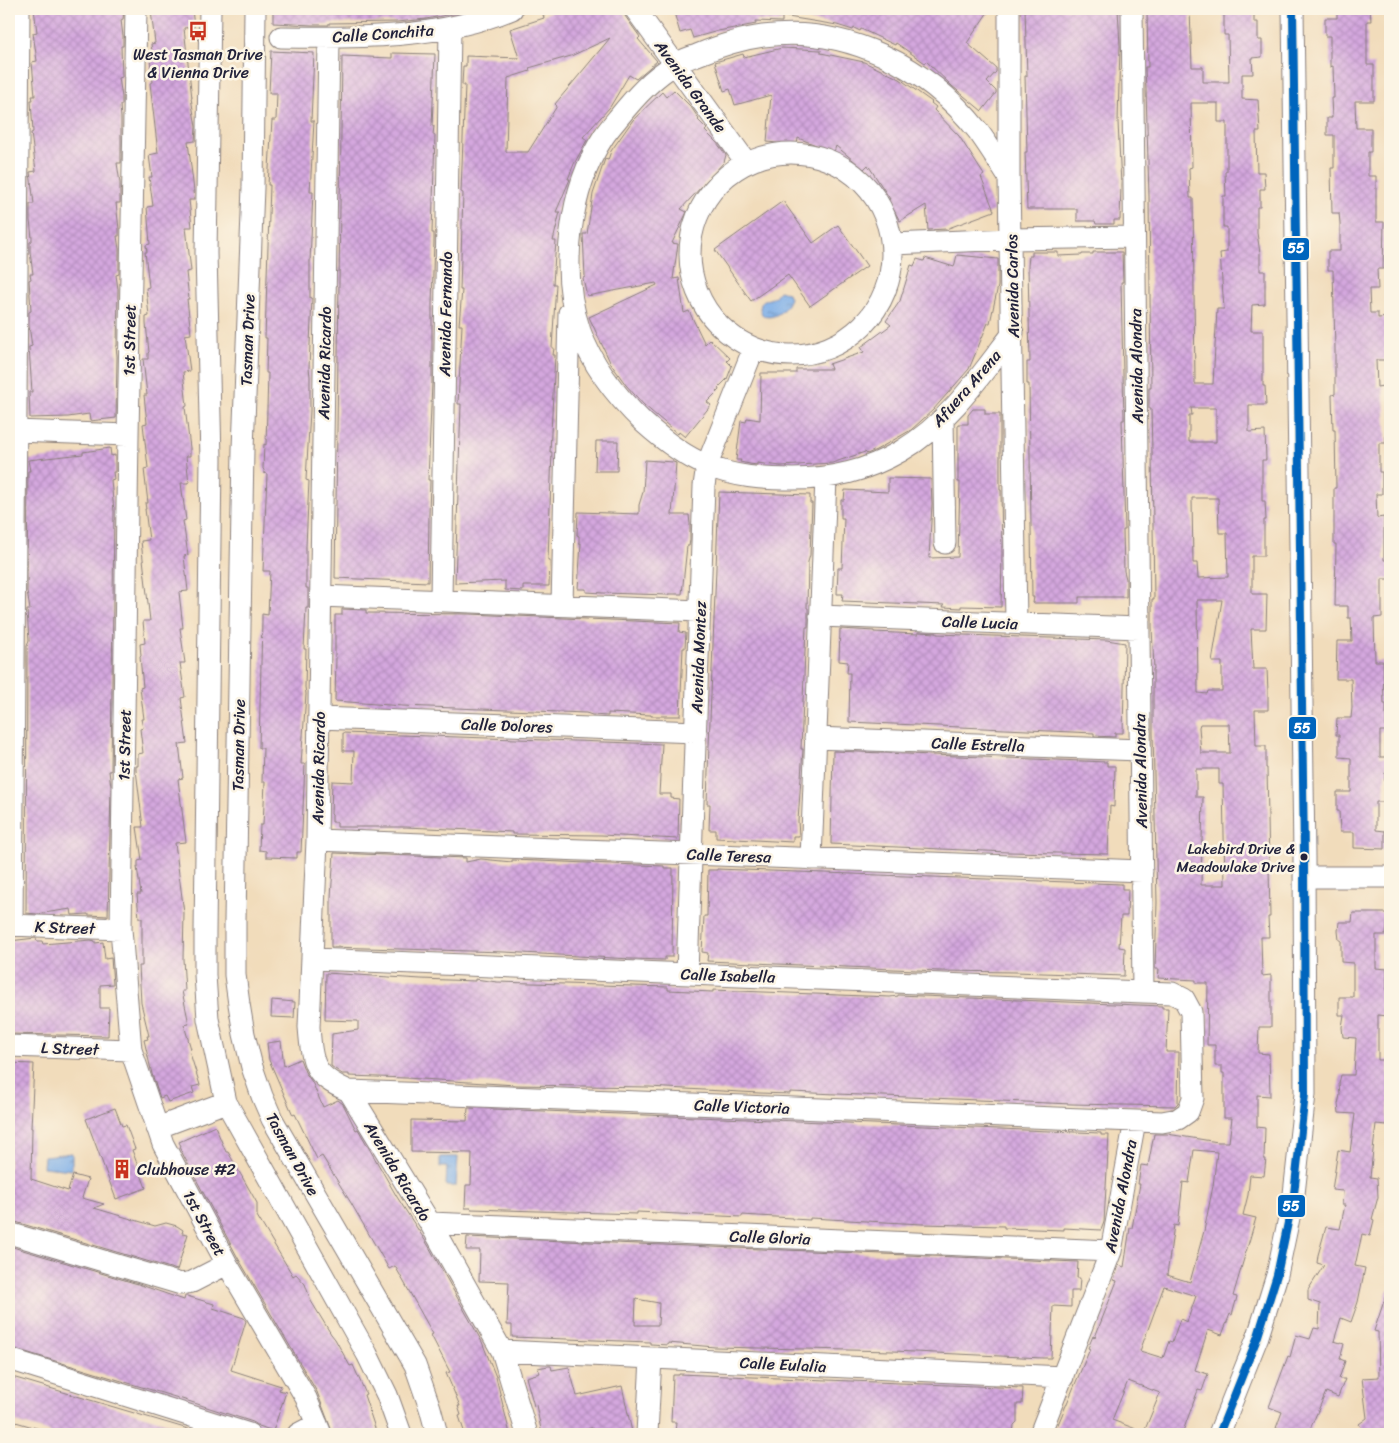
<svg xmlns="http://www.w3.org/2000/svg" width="1399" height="1443" font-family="Sriracha,sans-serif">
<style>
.water{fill:url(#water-ripples);stroke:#506892}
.building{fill:url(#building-cross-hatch);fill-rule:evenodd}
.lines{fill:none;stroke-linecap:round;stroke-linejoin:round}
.minor-casing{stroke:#8a7f7b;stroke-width:23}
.minor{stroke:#fff;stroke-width:21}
.bus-1-casing{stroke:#fcf5e5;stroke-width:11}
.bus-1{stroke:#0065bd;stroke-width:8}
.bus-dot{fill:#22223b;stroke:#fcf5e5;stroke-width:2}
.labels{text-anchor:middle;stroke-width:5;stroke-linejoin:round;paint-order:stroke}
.bus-label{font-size:15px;fill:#22223b;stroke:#fcf5e5;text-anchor:end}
.street-label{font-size:16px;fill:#22223b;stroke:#fcf5e5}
.poi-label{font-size:16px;fill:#22223b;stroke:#fcf5e5}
.line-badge{stroke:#fcf5e5;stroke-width:2}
.badge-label{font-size:14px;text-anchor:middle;font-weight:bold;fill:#fff}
</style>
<defs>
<pattern id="water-ripples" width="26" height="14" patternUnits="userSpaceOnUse" patternTransform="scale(1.25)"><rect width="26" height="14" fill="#7daee8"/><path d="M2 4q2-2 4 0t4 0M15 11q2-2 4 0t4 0" fill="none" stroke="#668dbd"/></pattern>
<pattern id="building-cross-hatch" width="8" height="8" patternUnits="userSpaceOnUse" patternTransform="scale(1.25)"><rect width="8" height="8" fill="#d4a7de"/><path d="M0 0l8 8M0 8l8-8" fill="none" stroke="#b68fbf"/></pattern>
</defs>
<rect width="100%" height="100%" fill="#fcf5e5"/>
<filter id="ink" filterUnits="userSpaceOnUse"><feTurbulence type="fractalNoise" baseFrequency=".02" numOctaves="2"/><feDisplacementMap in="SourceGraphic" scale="10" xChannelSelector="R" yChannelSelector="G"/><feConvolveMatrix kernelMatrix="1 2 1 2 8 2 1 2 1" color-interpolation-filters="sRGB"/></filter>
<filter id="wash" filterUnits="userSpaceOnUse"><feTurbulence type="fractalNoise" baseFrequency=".0096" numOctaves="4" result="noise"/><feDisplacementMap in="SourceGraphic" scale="20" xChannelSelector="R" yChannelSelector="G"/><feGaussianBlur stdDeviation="1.12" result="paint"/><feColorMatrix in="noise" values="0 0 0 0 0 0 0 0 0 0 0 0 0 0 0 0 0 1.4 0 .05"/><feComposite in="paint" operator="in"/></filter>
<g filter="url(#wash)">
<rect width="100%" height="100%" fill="#f1dcbb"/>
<path class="water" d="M779 291 788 293 790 298C786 309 776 320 763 316L760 309C762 296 766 302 774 297 776 296 777 293 779 291Z
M72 1153V1170L43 1167 44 1156Z
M440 1157H458L456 1186H446L447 1167H440Z"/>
<g id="blocks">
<path class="building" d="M34 9H124L123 19 121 20 123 36V46H121L122 77 119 78 122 97V105H120L121 118V163H117L120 183V203H116L119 229V236H117L119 249V274L116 275 118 289 117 346H116L117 356 116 418 90 421 89 414 68 417 30 418 29 392H32L29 347 32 346 29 326V312L31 311 29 280 31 279 30 274H33L30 252V242L32 241V238L30 220V204H34L30 172 36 171 31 133 33 132 31 100H33L32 96H35L32 62 37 61 33 33 37 32Z
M170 9H192L194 27 184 28 192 98H191L196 127 195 141 188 142 194 191H193L194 200H189L192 227H186L191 271 186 272 189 299H187L191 334 185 335 190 371 183 372 187 406 185 407 190 448V456H186L189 483H181L186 520 183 521 188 555 184 556 188 591 179 592 183 628H180L185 663H180L185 697 181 698 187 743 179 744 183 778 178 779 186 842 175 843 184 913 183 959 185 991H182L189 1024 184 1025 191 1049 189 1050 200 1085 192 1087 194 1093 168 1102 165 1096 160 1098 152 1074 144 1040 148 1039 147 1036H149L141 1003 139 966H142V918H139L137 894H141L137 867H138V861L142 860 137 827H143L136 770V766H138V754L143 753 140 729 143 728 141 719H144L140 688 143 687 140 657 141 656 140 644 145 643 143 621H150L141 541 149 540 145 509H146L145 503H148L144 469 148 468 143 424 147 423 144 395H147L143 359H148V353L149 352 146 324V317L149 316 146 288 149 287 145 252H147L146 245 150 244 147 207 153 206 149 177H152L149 155 158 153 150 83 153 82 149 52 152 51 151 44 155 43 151 11Z
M273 9H461V12L426 19 397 22 329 23V25H312L273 23Z
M558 9H623L625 16 640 37 638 39 657 61 636 79 629 75 610 107 583 137 587 140 574 164 568 179H570L556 212H560L553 241H556L553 284H556L552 348H554L553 355H555L550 452H552L548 560H550L549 586H523V591L505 590V581L455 583 461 404H458L462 325H459L462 290H460L463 193 461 192 465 85H462L463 66H466V56L519 58 510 29 544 18 543 15ZM610 38 555 104 557 106 528 152H506L508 78 530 71 529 68 571 56Z
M673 9H990L967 43 996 68V72L987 82 996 91V93L982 111 952 86 926 61 925 63 896 43 895 45 861 29 860 31 854 28 853 30 837 25 782 16V22L755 21 756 24 718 31 693 38 690 30 680 33Z
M1025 9H1118L1120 46 1118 122 1121 185 1120 220H1114V224H1096L1095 221H1077V209H1027L1025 152H1027L1025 76H1027Z
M1147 9H1190L1192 67H1203V82H1229L1228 35H1224V9H1254V22H1258V40H1262V57L1252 58 1253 74H1242V99L1258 100 1260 132H1256L1257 172H1264L1265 189H1260V207H1257V233L1260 253V271H1265V304L1252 305 1251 331H1263V386H1265L1266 405H1249V432L1265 431 1266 460H1262V501H1265L1266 520H1264V556H1252V594H1267L1266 629H1251L1253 669H1267L1268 692V710H1255L1256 746H1266V768H1267L1270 917H1268L1269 937H1261L1262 976 1271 975V1027H1259L1258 1053 1269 1054 1270 1096 1257 1095V1127L1265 1128 1264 1159H1266L1264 1176 1250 1175 1248 1195 1243 1215 1256 1218 1233 1296 1237 1297 1232 1315 1230 1314 1222 1335 1208 1330 1195 1370 1208 1374 1202 1391 1198 1390 1182 1434H1068L1056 1429 1090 1349 1088 1348 1093 1336 1095 1337 1117 1281 1114 1280 1119 1265 1124 1267 1130 1228H1132L1140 1184H1138L1141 1165 1148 1166 1154 1134H1167L1218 1142H1229L1232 1118H1224V1073H1222V1066H1215V1045H1207L1208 983H1196V980L1158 978 1159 969H1155L1157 902 1153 733V669H1154L1152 627V599H1154L1152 451 1151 409H1149V388H1151L1149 197 1146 90 1145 67H1148ZM1191 103H1218V122H1227V171L1225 172 1226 196H1223V227H1227V252L1220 253 1224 309H1217L1213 384H1195L1193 198H1190L1189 168 1192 167ZM1191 408H1216V442H1189V415H1192ZM1192 498H1218L1219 533H1227L1228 577 1198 578 1197 563H1193ZM1197 600H1222L1212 662H1222V691H1208L1207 694 1198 693ZM1200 724H1229L1230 753H1201L1199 727ZM1196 769H1219V784H1223L1225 885H1201L1203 797H1196ZM1194 1150 1217 1152 1213 1186 1204 1231 1190 1282 1167 1275 1174 1225 1178 1226 1183 1182 1189 1183ZM1164 1286 1196 1296 1187 1322 1180 1319 1172 1342 1169 1341 1163 1358 1140 1351ZM1128 1381 1160 1393 1144 1432 1112 1420Z
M1337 9H1370L1371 21H1367V65H1374V101H1355L1356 128H1371V152H1368V176H1376V222H1384L1383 269H1377L1378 289H1369L1370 313H1378V318L1390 317V356H1388V360H1376L1377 387 1383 386 1386 424V443H1379V472H1382V494H1376L1377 518 1384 517V560H1390V579H1382V617L1374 618 1375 661H1383L1384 704H1386V731H1380V757H1389L1388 773H1385L1384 802H1376V830L1385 831V849L1354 848V832H1340L1339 811H1337V792H1351V758L1339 757V735H1336L1337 718H1351L1352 708 1351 679H1336L1337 641H1352L1351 618H1348V606H1335L1336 544H1334V488H1336L1335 430H1333L1332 395 1335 394V349L1333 270H1328V251H1340V223L1339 213H1332L1331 168H1334V135H1327V118H1332L1331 98H1334L1333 66 1330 67V36H1325V18H1337Z
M782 48 821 50V53L864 62 900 79 932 102 931 103 936 107 934 110 959 136 984 175 981 177 994 211 946 229 928 230 926 205 900 221 888 200 890 199 868 165 864 169 836 146 834 152 798 138 797 145 767 142 771 95 735 105 730 89 724 91 715 62 743 54 744 57Z
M271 51 314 53 311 121H314L310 192H313L310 262V298H312L309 368 310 376V411L306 480 309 481 306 546V588H308V608H306L304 649H306L305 687 306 694 301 764H305L301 852H297V858L266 857V851L259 850 260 825H263L265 782H262L263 748H259L262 621V614L268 615 270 571H263L267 474 264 473V470L263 469 264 444 266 445 268 373H266L267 338H265L270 185H268L272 120H276L277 93H269Z
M392 53 435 54 432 126H434L433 135H435L432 233H434V240L432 304V382L428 480H430L429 515 428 582 335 578 342 56 392 58Z
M674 90 691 107 699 119 698 120 707 129 705 131 717 143 726 155 724 162 681 209 687 212 672 243 678 244 673 279 679 278 684 313 689 311 705 344 710 339 730 358 727 361 732 366 727 379 718 388 719 390 707 402 711 405 685 437 679 432 678 434 644 405 626 385 611 364 589 317 657 285 656 283 587 296 583 278 585 277 583 234H587L593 194 605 159 608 160 611 151 633 120 662 92 666 97Z
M783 201 813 243 838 225 867 266 810 306 788 275 751 301 715 250Z
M1032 252H1058V256L1082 255V254H1093V252H1122L1123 282H1121L1124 420H1122L1125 530H1123L1124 571 1126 579V597H1079V603H1033L1034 597H1032L1029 384H1027V362H1030L1028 266 1029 256H1032Z
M957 255 998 259V286L990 323H988L969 369 933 410 911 430 876 450 867 454 865 452 832 463 781 466 757 463V465L750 464 740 462 741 460H736L741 421 746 422 747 418 760 420 761 373H796V369H831L829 364 864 352 861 347 891 325 886 321 900 301 911 265 914 266 917 259 924 261 925 258 954 267Z
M973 409H985V414H1000V490H1001L1002 553 1001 607 961 606V608L943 607 944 605 842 601 843 594H837L838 568H842L844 518H841V500H844L845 490 888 492V478L931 479 932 504 929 558 958 557 960 482H958V424H968V415Z
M596 441H618L617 471H595Z
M110 448 111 456 115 455V472H113L114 479 111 480 114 511 111 771H109L111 787 108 916 88 915V914L72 915 71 909 37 914 26 913 27 646 29 641 27 610H30L27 591 28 471H30L28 460 83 454V452Z
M645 460 673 462 676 463 672 515H689L690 524V540L689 546H687L682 594H668V595L603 593 586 592V589H578L581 543H579V536L577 535 578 512 639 514V505L643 492Z
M719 492 810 495V503H812L810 555 808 562 807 608H808V627H806L801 749H803L798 821 799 836H793V842L716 838V830H709L710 804H707L708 771Z
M342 609 366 610V613L470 614 680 623 679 632 686 633 685 648H683L680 716H651V715L608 713V716L592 715 586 713 403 706 335 701 336 657H335V615H342Z
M840 629 874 631V632L918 634V632L937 633V634L1107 640 1125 643 1123 733H1115V737L1094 736V733L849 722 850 673H847L848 662 839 661Z
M343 733 662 744 659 794H671V798L679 799 678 839 601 835 512 834V832L472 830 406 827H337V822H332V815L331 814 332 781 353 782 354 751H343Z
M833 751 1107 762V766H1115L1114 807 1110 806 1108 854 1008 852 831 844Z
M334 853 466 858V862L481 859 512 862V860L664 866V868H673L672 957H665V960L632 959 504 952 331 947V897Z
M717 869 1122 884V889H1128L1127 916H1121L1119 947 1125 948 1124 976 1016 972 940 971 707 961 708 953 702 952 704 916H707L708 870H717Z
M1353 913H1386L1388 918 1386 935H1376V968L1387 969 1386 1016 1378 1015V1060H1389L1388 1074H1390V1087L1387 1125 1376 1124 1370 1177 1377 1178 1378 1197 1372 1219 1374 1220 1370 1236 1362 1234 1355 1266 1365 1268 1358 1302 1351 1322 1341 1318 1334 1341 1344 1344 1340 1359 1345 1361 1339 1379H1345L1338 1397 1326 1392 1308 1434H1292L1276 1428 1282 1412 1269 1407 1288 1356 1290 1357 1296 1335 1310 1339 1314 1328 1319 1329 1320 1304 1308 1300V1290L1324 1265 1317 1263 1318 1255 1326 1227 1340 1229 1345 1205H1342L1343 1191 1332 1190 1338 1150 1350 1152 1355 1114 1339 1113 1338 1104 1340 1095 1339 1083 1341 1075H1354L1356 1038 1343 1037 1342 1027 1344 1015H1339V997H1353V963L1341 962V940H1339L1338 931 1339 922H1352Z
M36 938 37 941H42L43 944 91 940 95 941V943L103 942 105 959 111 958 113 984 100 985V1008H109L108 1036 9 1034V941Z
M326 973 421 979 475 981V979L497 982 668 987V990L713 992V990L890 997 898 996V995L1162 1006V1008H1168L1166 1052H1179L1178 1103 1175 1106 1072 1104 790 1092V1094L759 1093 649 1087 516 1085 406 1078 349 1076V1074H342L331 1066 332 1034 358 1030V1021L325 1020Z
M272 1000 295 1002 294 1018 271 1017Z
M281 1041 284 1066 300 1059 305 1072 312 1082 323 1107 338 1100 343 1104 356 1130 358 1129 397 1197 428 1245 482 1342 496 1377 510 1434H465L459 1416 461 1415 458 1406H460L446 1373 450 1372 431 1335 433 1334 395 1266 389 1269 351 1203 322 1156 317 1159 295 1114 293 1115 269 1060 267 1043Z
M9 1063 34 1064 31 1128H32L31 1179 68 1191 73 1175 88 1179 82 1198 104 1204 94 1208 155 1226 166 1223 177 1226 183 1230 182 1233 188 1234 177 1270 9 1220Z
M115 1108 122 1126 126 1125 135 1149 132 1150 146 1188 116 1199 86 1119Z
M468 1108 1101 1133V1135H1109L1104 1222 1101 1230 1064 1228V1230L1004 1228V1226L922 1224 810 1218V1220L792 1219V1218L742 1215V1217L637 1212V1214L471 1209V1208H465L466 1185H471L472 1153 411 1152V1120L467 1121Z
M215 1126 226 1152H228L257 1203V1216L293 1276 296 1274 305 1284 311 1301 331 1334 335 1339 350 1366 353 1365 366 1394 364 1395 377 1434H333L317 1392 238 1258 179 1147 181 1146 179 1142Z
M467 1237 1078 1262 1077 1278H1080L1079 1291H1071V1307L1053 1306 1051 1358H1043L893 1351 715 1347 668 1343V1345L650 1344V1342L512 1337V1325H507L509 1282 479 1281 480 1250H466ZM636 1299 659 1303 658 1325H635Z
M9 1246 138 1284 184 1300 185 1296H187L214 1304 213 1308 244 1318 246 1321 231 1370 281 1386 279 1390 286 1392 273 1431 259 1426 253 1422 185 1400 9 1347Z
M1388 1289 1390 1290V1434H1366L1359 1424 1367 1418 1362 1378 1379 1377 1378 1332 1374 1331Z
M548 1366H551L552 1370 569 1367 577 1396 622 1386 632 1432 622 1434H594L592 1428 562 1434H542L536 1405 534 1406 526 1377 540 1373 538 1368Z
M679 1374 1023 1388 1022 1404H1017V1422L1014 1425 1013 1434 956 1432V1434H675L676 1422H671L673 1375H679Z
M9 1376 195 1431 194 1434H50V1432L9 1420Z"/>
</g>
</g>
<g filter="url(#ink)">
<use href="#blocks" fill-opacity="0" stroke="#8a7f7b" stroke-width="1"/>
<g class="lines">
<defs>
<path id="minor" d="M136 9 128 435 121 929 131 1050 163 1144 227 1264 306 1398 321 1434
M210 9 206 253 211 459 205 933V975L208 1019 226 1102 367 1354 387 1395 401 1434
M255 9 253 187 243 449 235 921V975L239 1004 244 1034 252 1067 262 1096 272 1119 415 1365 430 1408 437 1434
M635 9 746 162
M1009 9V178L1016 623
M1132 9 1143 992
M281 37C359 38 439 39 512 9
M329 38 317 840 309 1027C312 1064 313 1076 349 1091L430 1223 502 1351 527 1434
M690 254a101 101 0 1 1 202 0a101 101 0 1 1-202 0Z
M1009 178C999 162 989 146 978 131 927 66 846 25 763 36 740 39 719 46 697 55 689 58 681 60 674 65 652 78 635 97 619 117 614 123 608 130 604 136 569 189 559 272 580 331 592 365 618 398 644 423 663 440 682 455 706 465 734 477 763 479 793 479 833 479 866 471 901 451 948 424 981 375 1013 333
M893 244 1011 239 1134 237
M943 419 945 543
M15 431 128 435
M320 596 700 611
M441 600 450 28
M562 605 569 313
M820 616 1139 628
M319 718 696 732
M815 738 1140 750
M317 840 1142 871
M811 859 826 478
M1304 877H1390
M9 925 121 929
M12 926 19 9
M313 959 1143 992 1172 993 1184 999 1191 1012 1193 1098 1188 1112 1178 1119 1162 1122 349 1091
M687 974 704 486 707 465 753 350
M9 1046 131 1050
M157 1128 226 1102
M430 1223 1111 1251
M9 1233 181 1284 192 1282 227 1264
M502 1351 1063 1377
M9 1359 249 1434
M298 1434 317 1424
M647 1434 651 1358
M1040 1434 1111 1251 1135 1121
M1219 1434 1258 1336 1277 1275 1294 1194 1305 1094 1304 857 1293 9"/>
</defs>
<use href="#minor" class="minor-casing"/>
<use href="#minor" class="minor"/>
<defs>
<path id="bus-1" d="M1219 1434 1258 1336 1277 1275 1294 1194 1305 1094 1304 857 1293 9"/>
</defs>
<use href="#bus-1" class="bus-1-casing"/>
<use href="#bus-1" class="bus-1"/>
</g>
</g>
<defs>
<symbol id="bus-bare" viewBox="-9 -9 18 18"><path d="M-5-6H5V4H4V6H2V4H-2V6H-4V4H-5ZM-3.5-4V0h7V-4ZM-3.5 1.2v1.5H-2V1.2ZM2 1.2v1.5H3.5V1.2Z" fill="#c8321e" stroke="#fcf5e5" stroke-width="2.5" paint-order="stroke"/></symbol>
<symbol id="building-bare" viewBox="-9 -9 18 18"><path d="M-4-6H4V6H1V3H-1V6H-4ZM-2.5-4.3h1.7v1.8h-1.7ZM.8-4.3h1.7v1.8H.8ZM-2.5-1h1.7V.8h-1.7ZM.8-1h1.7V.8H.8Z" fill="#c8321e" stroke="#fcf5e5" stroke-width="2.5" paint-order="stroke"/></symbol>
</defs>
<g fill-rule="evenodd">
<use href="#bus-bare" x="184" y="17" width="28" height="28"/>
<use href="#building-bare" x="108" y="1155" width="28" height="28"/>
</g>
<circle class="bus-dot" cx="1304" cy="857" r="4.5"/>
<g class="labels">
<g class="bus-label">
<text x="1295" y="854">Lakebird Drive &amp;<tspan x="1295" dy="18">Meadowlake Drive</tspan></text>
</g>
<g class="street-label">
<text transform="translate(383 33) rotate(-4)" y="6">Calle Conchita</text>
<text transform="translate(691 86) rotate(54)" y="6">Avenida Grande</text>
<text transform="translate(1012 286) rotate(-91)" y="6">Avenida Carlos</text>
<text transform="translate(445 314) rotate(-89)" y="6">Avenida Fernando</text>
<text transform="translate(129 340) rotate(-89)" y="6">1st Street</text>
<text transform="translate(247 340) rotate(-88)" y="6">Tasman Drive</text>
<text transform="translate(324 363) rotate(-89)" y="6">Avenida Ricardo</text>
<text transform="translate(1136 366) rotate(-91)" y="6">Avenida Alondra</text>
<text transform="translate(966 388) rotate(-49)" y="6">Afuera Arena</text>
<text transform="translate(980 622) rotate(2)" y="6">Calle Lucia</text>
<text transform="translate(698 657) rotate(-88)" y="6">Avenida Montez</text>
<text transform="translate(507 725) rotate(2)" y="6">Calle Dolores</text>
<text transform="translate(978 744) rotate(2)" y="6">Calle Estrella</text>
<text transform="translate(124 745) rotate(-89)" y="6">1st Street</text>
<text transform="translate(238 745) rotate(-89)" y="6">Tasman Drive</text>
<text transform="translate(318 768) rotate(-89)" y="6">Avenida Ricardo</text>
<text transform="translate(1140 771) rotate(-91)" y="6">Avenida Alondra</text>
<text transform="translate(729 855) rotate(2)" y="6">Calle Teresa</text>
<text transform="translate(65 927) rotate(2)" y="6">K Street</text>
<text transform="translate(728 975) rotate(2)" y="6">Calle Isabella</text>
<text transform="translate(70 1048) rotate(2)" y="6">L Street</text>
<text transform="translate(742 1106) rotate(2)" y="6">Calle Victoria</text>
<text transform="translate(293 1154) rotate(61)" y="6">Tasman Drive</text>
<text transform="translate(398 1171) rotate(59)" y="6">Avenida Ricardo</text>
<text transform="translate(1120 1196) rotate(-79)" y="6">Avenida Alondra</text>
<text transform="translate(205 1223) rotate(62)" y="6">1st Street</text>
<text transform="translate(770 1237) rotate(2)" y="6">Calle Gloria</text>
<text transform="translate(783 1364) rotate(3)" y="6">Calle Eulalia</text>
</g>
<g class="poi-label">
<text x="198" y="60">West Tasman Drive<tspan x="198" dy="18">&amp; Vienna Drive</tspan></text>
<text x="137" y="1175" text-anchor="start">Clubhouse #2</text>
</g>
</g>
<g class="line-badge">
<rect x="1282" y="237" width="28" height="24" rx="5" fill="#0065bd"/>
<rect x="1288" y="716" width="29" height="24" rx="5" fill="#0065bd"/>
<rect x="1277" y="1194" width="29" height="24" rx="5" fill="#0065bd"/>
</g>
<g class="badge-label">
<text x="1296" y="253">55</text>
<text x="1302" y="733">55</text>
<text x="1291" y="1211">55</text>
</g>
<rect width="1399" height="1443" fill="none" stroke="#fcf5e5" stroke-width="30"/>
</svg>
